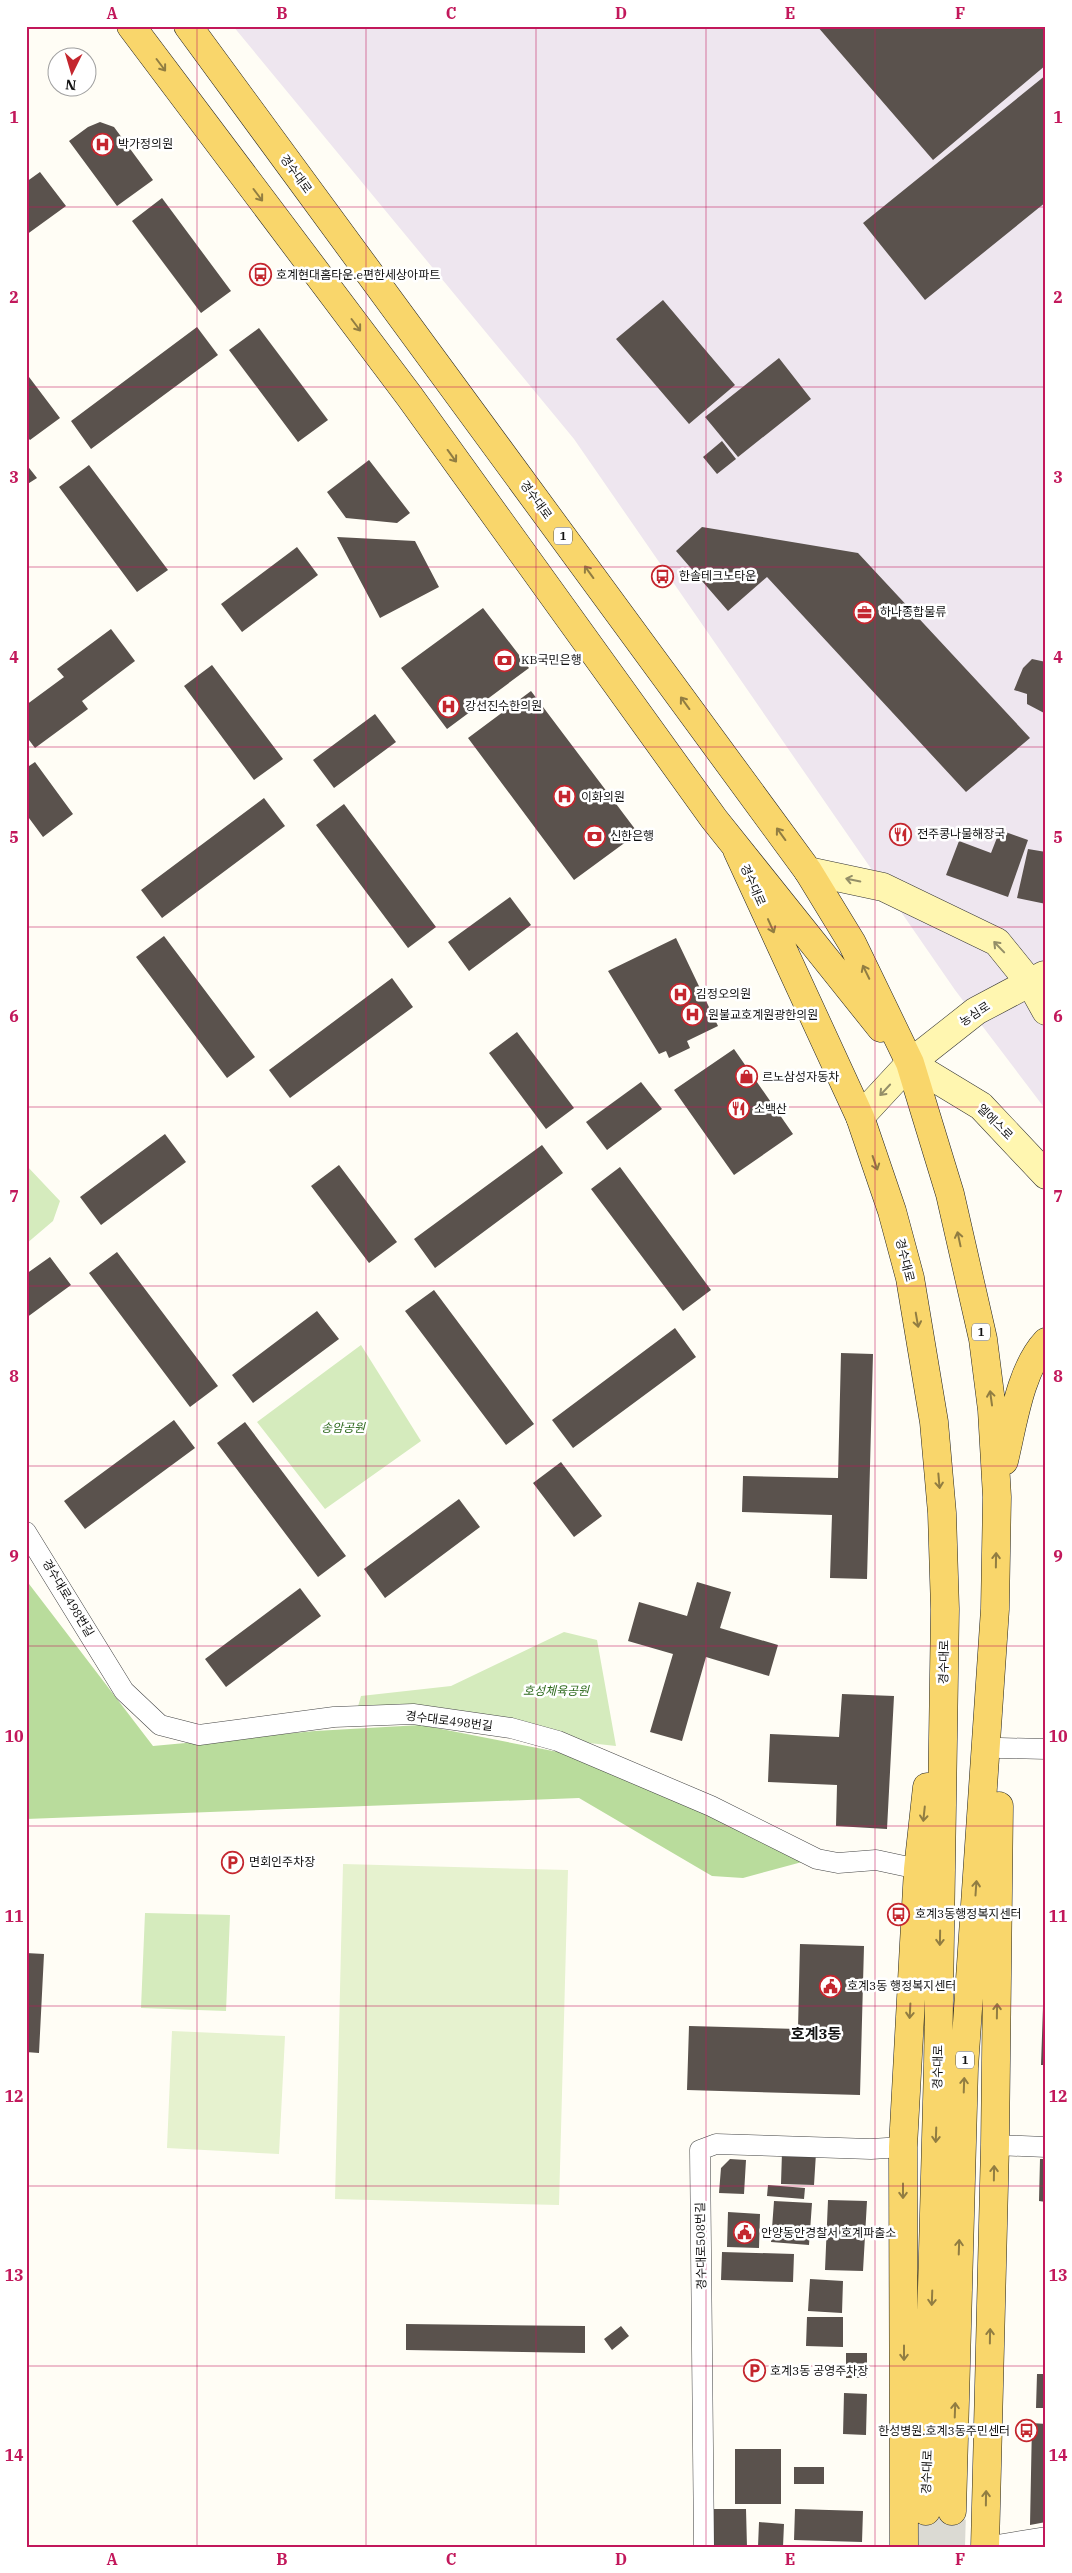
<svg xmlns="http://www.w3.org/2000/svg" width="1072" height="2573" font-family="'IBM Plex Serif','Noto Sans KR',serif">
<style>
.industrial{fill:#eee6ef}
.green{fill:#d5ebbd}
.forest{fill:#b9dc9c}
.pitch{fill:#e6f2cf}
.building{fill:#5a524d}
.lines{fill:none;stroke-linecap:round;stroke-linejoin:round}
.primary-tunnel{stroke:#dbdad3;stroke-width:28;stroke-dasharray:28 14;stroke-linecap:butt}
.street-casing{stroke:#444;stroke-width:21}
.secondary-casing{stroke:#333;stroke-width:29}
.primary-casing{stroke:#222;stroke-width:29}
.street{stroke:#fff;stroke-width:20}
.secondary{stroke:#fff6b0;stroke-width:28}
.primary{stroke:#f9d66b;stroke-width:28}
.oneway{stroke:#917d42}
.oneway2{stroke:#948f68}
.grid{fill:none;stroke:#c2185b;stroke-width:1;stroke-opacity:0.55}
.labels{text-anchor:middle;stroke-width:5;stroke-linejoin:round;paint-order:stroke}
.shield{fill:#fff;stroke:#585858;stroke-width:1}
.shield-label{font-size:11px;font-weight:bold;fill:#111}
.poi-label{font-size:12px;fill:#111;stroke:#fff;text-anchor:start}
.street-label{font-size:12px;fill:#111;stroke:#fff}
.park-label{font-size:12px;font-style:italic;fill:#2f6b1f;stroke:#fff}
.quarter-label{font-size:15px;font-weight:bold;fill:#111;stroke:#fff}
.neatline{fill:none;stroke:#c2185b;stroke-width:2}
.grid-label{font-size:16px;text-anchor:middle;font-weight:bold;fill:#c2185b}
</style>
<rect width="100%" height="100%" fill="#fffdf5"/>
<path class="industrial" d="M233 26H1046V1110L955 990 574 439Z"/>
<path class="green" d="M26 1165 60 1201 53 1221 26 1244Z
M361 1345 421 1441 325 1509 257 1422Z
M564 1632 597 1640 616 1746 355 1717 361 1696 451 1686Z
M145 1913 230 1915 226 2011 141 2008Z"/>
<path class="forest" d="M26 1580 153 1746 315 1731 421 1725 558 1752 725 1821 802 1862 743 1878 712 1876 579 1798 26 1819Z"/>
<path class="pitch" d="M343 1864 568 1870 559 2205 335 2199Z
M172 2031 285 2036 279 2154 167 2148Z"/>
<path class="building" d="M817 26H1046V65L933 160Z
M1046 75V188L1043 190 1046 194V202L925 300 863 223Z
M100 122 114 127 153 180 117 206 69 141 88 127Z
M40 172 66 206 26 235V182Z
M162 198 231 291 201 313 132 221Z
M663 300 735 385 689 424 616 339Z
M197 327 218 355 91 449 71 421Z
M259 328 328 420 298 442 229 350Z
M779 358 811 399 738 457 705 417Z
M26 373 60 418 30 440 26 436Z
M722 441 736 459 717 474 703 457Z
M369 460 410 513 397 523 346 518 327 492Z
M26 464 37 478 26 485Z
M89 465 168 570 137 592 59 487Z
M702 527 858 553 1030 738 966 792 767 577 728 611 676 551Z
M337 537 415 541 439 587 380 618Z
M297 547 318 575 242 632 221 604Z
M483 608 529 668 447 729 401 668Z
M111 629 135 661 82 701 88 709 35 748 26 736V705L64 677 57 669Z
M1032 659 1046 662V714L1027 704V694L1014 690 1023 668Z
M212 665 283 759 254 780 184 686Z
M531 691 638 833 574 880 468 738Z
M375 714 396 742 334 788 313 760Z
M35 762 73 814 43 837 26 814V768Z
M264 798 285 826 162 918 141 890Z
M344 804 436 927 408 948 316 825Z
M1000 830 1028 840 1008 897 946 875 959 841 991 853Z
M1028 849 1046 852V904L1017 898Z
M510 897 531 925 469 971 448 942Z
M164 936 255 1057 227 1078 136 957Z
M676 938 718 1026 687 1041 690 1048 669 1058 666 1051 659 1054 608 971Z
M392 978 413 1007 290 1098 269 1070Z
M517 1032 574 1108 546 1129 489 1053Z
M734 1049 793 1134 734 1175 674 1090Z
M641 1082 662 1109 607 1150 586 1122Z
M165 1134 186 1162 101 1225 80 1197Z
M542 1145 563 1173 435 1268 414 1239Z
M339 1165 397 1242 369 1263 311 1186Z
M620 1167 711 1290 683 1311 591 1189Z
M117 1252 218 1386 190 1407 89 1273Z
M50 1257 71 1285 26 1318V1274Z
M434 1290 534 1424 506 1445 405 1311Z
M317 1311 339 1339 253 1403 232 1375Z
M675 1328 696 1357 573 1448 552 1420Z
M841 1353 873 1354 867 1579 830 1578 832 1515 742 1512 743 1476 838 1478Z
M174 1420 195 1448 85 1529 64 1501Z
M245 1422 346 1556 318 1577 217 1443Z
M561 1462 602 1516 574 1537 533 1483Z
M459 1499 480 1527 385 1598 364 1569Z
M697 1582 731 1592 720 1628 778 1645 769 1676 706 1657 682 1741 650 1732 673 1654 628 1641 639 1602 687 1616Z
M300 1588 321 1616 226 1687 205 1659Z
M842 1694 894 1696 887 1829 836 1826 837 1785 768 1782 770 1734 839 1737Z
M800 1944 864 1946 860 2095 687 2090 689 2026 798 2029Z
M26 1953 44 1954 39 2053 26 2052Z
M1044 1978H1046V2065H1041Z
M782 2152 816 2153 814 2185 781 2184Z
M730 2159 746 2160 744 2194 719 2193 721 2168Z
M1040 2159H1046V2202L1039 2201Z
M768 2185 805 2188 804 2199 767 2196Z
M828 2200 867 2201 863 2271 825 2270Z
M774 2201 812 2203 809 2245 771 2242Z
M728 2212 760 2214 759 2248 727 2247Z
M722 2252 794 2254 793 2282 721 2280Z
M810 2279 843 2281 842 2313 808 2311Z
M807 2317H843V2347L806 2346Z
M406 2324 585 2326V2353L406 2350Z
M621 2326 629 2336 612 2350 604 2339Z
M846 2353H867V2378H846Z
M1037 2374H1046V2408H1036Z
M844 2393 867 2394 866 2435 843 2434Z
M1032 2423 1046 2424V2522L1030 2525Z
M735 2449H781V2504H735Z
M794 2467H824V2484H794Z
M712 2509H746L747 2547H712Z
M795 2509 863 2511 862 2542 794 2540Z
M759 2522 784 2524 783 2547H758Z"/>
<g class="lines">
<path class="primary-tunnel" d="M926 2547V2511
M951 2547 952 2511"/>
<defs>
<path id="street" d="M26 1532 124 1691 160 1725 199 1735 334 1717 413 1714 511 1728 558 1741 711 1806 817 1859 838 1863 876 1860 918 1869
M1000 1748 1046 1749
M995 2145 1046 2147
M704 2547 700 2150 716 2144 871 2149 903 2147
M985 2547 1046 2537"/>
<path id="secondary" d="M808 871 883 887 997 942 1031 984 1046 1011
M910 1063 981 1106 1046 1175
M860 1117 910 1063 976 1011 1044 975"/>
<path id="primary" d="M131 26 410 397 714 819 881 1028
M188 26 808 871 852 943 910 1063 950 1194 983 1339 992 1410 997 1497 995 1609 964 2068 952 2511
M737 850 860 1117 892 1211 910 1278 934 1422 942 1513 945 1609 938 2065 926 2511
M1004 1461C1013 1424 1020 1370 1046 1342
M904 2547 903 2147 918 1869 927 1787
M985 2547 995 2145 999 1806"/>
</defs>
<use href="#street" class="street-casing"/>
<use href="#secondary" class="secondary-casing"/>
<use href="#primary" class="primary-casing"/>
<use href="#street" class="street"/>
<use href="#secondary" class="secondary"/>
<use href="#primary" class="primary"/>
</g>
<defs><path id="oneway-shaft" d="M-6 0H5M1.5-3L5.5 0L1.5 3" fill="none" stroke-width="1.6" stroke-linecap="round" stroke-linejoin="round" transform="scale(1.25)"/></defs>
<g class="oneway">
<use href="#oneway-shaft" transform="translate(161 65) rotate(53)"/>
<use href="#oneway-shaft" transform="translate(258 195) rotate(53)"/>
<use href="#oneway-shaft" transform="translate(356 325) rotate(53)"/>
<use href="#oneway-shaft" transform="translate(452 456) rotate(54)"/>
<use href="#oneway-shaft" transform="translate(589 572) rotate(-126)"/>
<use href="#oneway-shaft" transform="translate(685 703) rotate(-126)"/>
<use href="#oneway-shaft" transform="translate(781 834) rotate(-126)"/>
<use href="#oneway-shaft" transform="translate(771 926) rotate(66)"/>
<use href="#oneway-shaft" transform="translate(866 972) rotate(-116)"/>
<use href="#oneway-shaft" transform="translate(875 1163) rotate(71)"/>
<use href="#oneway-shaft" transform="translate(959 1239) rotate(-102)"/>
<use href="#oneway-shaft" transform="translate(917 1320) rotate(80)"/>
<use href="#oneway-shaft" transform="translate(991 1398) rotate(-98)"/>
<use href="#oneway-shaft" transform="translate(939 1481) rotate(85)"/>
<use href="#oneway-shaft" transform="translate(996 1560) rotate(-89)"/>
<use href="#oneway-shaft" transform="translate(924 1814) rotate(96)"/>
<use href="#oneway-shaft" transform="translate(976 1888) rotate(-86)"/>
<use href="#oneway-shaft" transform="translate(940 1938) rotate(91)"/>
<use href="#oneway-shaft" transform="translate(910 2011) rotate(93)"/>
<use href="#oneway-shaft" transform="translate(997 2011) rotate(-89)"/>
<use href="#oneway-shaft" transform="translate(964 2085) rotate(-88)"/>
<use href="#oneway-shaft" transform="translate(936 2135) rotate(92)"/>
<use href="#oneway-shaft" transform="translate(994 2173) rotate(-89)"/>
<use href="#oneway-shaft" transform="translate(903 2191) rotate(90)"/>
<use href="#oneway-shaft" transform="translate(959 2247) rotate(-88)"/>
<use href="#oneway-shaft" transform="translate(932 2298) rotate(92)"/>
<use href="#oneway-shaft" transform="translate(990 2336) rotate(-89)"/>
<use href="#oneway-shaft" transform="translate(904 2353) rotate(90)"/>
<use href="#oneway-shaft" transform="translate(955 2410) rotate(-88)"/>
<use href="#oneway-shaft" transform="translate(986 2498) rotate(-89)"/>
</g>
<g class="oneway2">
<use href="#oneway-shaft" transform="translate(853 880) rotate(-168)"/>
<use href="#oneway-shaft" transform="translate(999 947) rotate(-134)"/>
<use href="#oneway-shaft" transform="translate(885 1090) rotate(133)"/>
</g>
<path class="grid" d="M197 26V2547M366 26V2547M536 26V2547M706 26V2547M875 26V2547M26 207H1046M26 387H1046M26 567H1046M26 747H1046M26 927H1046M26 1107H1046M26 1286H1046M26 1466H1046M26 1646H1046M26 1826H1046M26 2006H1046M26 2186H1046M26 2366H1046"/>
<defs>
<symbol id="hospital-ring" viewBox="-11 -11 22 22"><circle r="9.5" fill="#fff" stroke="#c4262e" stroke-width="1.5"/><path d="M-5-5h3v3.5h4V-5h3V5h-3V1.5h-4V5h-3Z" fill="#c4262e"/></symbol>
<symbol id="bus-ring" viewBox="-11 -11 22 22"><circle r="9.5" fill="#fff" stroke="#c4262e" stroke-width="1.5"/><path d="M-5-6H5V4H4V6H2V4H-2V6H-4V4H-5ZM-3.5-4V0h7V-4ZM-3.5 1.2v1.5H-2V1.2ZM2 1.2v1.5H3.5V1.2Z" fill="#c4262e"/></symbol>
<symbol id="office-ring" viewBox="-11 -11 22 22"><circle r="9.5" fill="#fff" stroke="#c4262e" stroke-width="1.5"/><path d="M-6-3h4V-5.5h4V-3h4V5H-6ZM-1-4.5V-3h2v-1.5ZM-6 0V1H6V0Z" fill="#c4262e"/></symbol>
<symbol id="bank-ring" viewBox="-11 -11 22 22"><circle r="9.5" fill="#fff" stroke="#c4262e" stroke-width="1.5"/><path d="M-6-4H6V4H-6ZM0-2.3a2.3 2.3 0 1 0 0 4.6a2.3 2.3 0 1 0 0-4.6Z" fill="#c4262e"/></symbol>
<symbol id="restaurant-ring" viewBox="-11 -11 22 22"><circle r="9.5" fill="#fff" stroke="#c4262e" stroke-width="1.5"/><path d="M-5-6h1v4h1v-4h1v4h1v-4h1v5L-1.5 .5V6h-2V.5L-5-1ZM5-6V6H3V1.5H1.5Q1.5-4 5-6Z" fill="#c4262e"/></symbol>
<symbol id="shop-ring" viewBox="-11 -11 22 22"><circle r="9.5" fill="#fff" stroke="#c4262e" stroke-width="1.5"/><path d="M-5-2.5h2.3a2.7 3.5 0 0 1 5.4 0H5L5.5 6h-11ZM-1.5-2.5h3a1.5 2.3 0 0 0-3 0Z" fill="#c4262e"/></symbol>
<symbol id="parking-ring" viewBox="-11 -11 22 22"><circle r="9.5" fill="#fff" stroke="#c4262e" stroke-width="1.5"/><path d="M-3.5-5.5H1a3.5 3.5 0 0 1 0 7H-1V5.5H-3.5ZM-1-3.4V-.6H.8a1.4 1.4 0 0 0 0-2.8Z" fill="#c4262e"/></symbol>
<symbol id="civic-ring" viewBox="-11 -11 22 22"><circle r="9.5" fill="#fff" stroke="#c4262e" stroke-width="1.5"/><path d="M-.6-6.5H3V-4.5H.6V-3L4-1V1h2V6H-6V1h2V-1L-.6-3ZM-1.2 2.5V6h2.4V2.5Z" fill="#c4262e"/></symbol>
</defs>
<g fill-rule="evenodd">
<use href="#hospital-ring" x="90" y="132" width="25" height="25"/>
<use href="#bus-ring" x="248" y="262" width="25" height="25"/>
<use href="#bus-ring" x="650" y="564" width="25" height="25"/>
<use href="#office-ring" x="852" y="600" width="25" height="25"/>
<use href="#bank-ring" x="492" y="648" width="25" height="25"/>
<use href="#hospital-ring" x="436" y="694" width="25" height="25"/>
<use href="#hospital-ring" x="552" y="784" width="25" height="25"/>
<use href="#restaurant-ring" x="888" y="822" width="25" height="25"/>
<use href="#bank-ring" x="582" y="824" width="25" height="25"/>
<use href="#hospital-ring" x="668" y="982" width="25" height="25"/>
<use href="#hospital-ring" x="680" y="1002" width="25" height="25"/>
<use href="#shop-ring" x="734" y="1064" width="25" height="25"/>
<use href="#restaurant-ring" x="726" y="1096" width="25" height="25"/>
<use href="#parking-ring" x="220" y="1850" width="25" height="25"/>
<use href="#bus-ring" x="886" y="1902" width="25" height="25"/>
<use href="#civic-ring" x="818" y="1974" width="25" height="25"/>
<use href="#civic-ring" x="732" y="2220" width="25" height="25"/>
<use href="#parking-ring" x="742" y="2358" width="25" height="25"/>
<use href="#bus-ring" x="1014" y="2418" width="25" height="25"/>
</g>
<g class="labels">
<g class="shield">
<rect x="554" y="527.5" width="18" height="17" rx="4"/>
<rect x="972" y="1323.5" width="18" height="17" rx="4"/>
<rect x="956" y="2051.5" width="18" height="17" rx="4"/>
</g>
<g class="shield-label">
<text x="563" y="540">1</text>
<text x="981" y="1336">1</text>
<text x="965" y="2064">1</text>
</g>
<g class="poi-label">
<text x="118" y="148">박가정의원</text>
<text x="276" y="279">호계현대홈타운.e편한세상아파트</text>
<text x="679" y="580">한솔테크노타운</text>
<text x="880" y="616">하나종합물류</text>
<text x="521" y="664">KB국민은행</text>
<text x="465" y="710">강선진수한의원</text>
<text x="581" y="801">이화의원</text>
<text x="917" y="838">전주콩나물해장국</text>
<text x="610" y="840">신한은행</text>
<text x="696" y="998">김정오의원</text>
<text x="708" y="1019">원불교호계원광한의원</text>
<text x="762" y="1081">르노삼성자동차</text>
<text x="754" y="1113">소백산</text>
<text x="249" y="1866">면회인주차장</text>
<text x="915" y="1918">호계3동행정복지센터</text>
<text x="847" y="1990">호계3동 행정복지센터</text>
<text x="761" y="2237">안양동안경찰서 호계파출소</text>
<text x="770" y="2375">호계3동 공영주차장</text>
<text x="1010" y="2435" text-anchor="end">한성병원.호계3동주민센터</text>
</g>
<g class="street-label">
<text transform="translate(296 174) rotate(54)" y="4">경수대로</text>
<text transform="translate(536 500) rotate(54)" y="4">경수대로</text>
<text transform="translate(753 885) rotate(66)" y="4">경수대로</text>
<text transform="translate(975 1014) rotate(-33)" y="4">농심로</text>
<text transform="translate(995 1122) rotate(45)" y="4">엘에스로</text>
<text transform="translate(905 1260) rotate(76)" y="4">경수대로</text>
<text transform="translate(68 1598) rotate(59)" y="4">경수대로498번길</text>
<text transform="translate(944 1662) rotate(-89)" y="4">경수대로</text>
<text transform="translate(449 1721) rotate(7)" y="4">경수대로498번길</text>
<text transform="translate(938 2067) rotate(-89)" y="4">경수대로</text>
<text transform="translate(701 2246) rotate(-91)" y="4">경수대로508번길</text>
<text transform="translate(927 2472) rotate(-88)" y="4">경수대로</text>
</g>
<g class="park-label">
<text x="343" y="1432">송암공원</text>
<text x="556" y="1695">호성체육공원</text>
</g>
<g class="quarter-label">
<text x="816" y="2039">호계3동</text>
</g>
</g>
<rect width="1072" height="2573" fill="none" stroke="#ffffff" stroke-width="55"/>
<g transform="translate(72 72) rotate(185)"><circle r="24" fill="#ffffff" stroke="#a0a0a0"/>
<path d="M0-4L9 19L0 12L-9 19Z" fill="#c4262e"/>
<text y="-8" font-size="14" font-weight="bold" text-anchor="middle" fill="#111111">N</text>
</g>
<rect x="28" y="28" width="1016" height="2518" class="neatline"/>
<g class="grid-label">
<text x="112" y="19">A</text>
<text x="282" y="19">B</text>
<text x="451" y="19">C</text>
<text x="621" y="19">D</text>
<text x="790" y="19">E</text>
<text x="960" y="19">F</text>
<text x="14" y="123">1</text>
<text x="1058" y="123">1</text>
<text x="14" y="303">2</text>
<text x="1058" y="303">2</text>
<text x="14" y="483">3</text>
<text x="1058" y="483">3</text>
<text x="14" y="663">4</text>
<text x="1058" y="663">4</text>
<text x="14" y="843">5</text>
<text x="1058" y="843">5</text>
<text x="14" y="1022">6</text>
<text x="1058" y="1022">6</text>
<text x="14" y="1202">7</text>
<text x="1058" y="1202">7</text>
<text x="14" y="1382">8</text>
<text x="1058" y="1382">8</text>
<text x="14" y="1562">9</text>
<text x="1058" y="1562">9</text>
<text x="14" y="1742">10</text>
<text x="1058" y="1742">10</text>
<text x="14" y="1922">11</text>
<text x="1058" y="1922">11</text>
<text x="14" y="2102">12</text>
<text x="1058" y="2102">12</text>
<text x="14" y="2281">13</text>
<text x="1058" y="2281">13</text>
<text x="14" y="2461">14</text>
<text x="1058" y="2461">14</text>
<text x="112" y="2565">A</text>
<text x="282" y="2565">B</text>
<text x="451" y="2565">C</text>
<text x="621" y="2565">D</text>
<text x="790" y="2565">E</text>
<text x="960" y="2565">F</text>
</g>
</svg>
